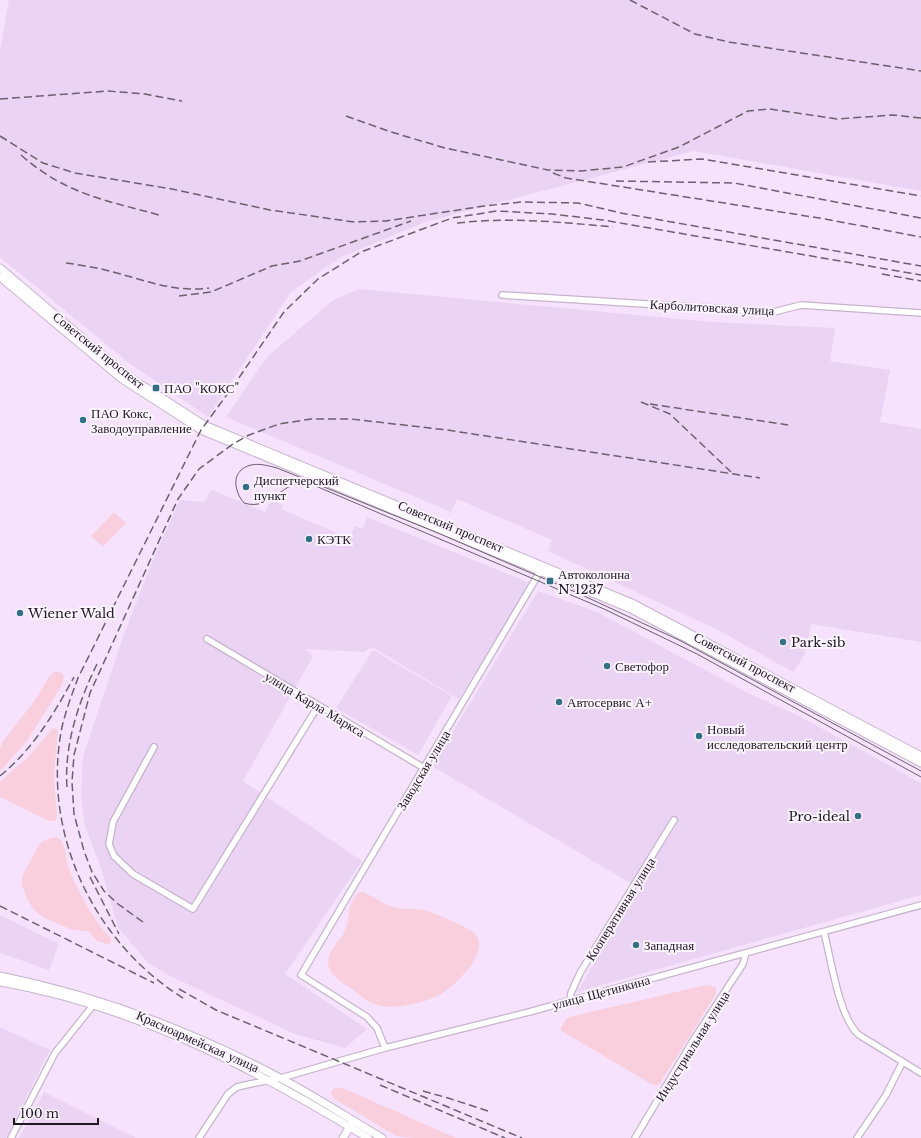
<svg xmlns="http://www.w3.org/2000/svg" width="921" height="1138" font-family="'Libre Baskerville',serif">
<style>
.built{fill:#ebd3f3}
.green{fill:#f9cfdd}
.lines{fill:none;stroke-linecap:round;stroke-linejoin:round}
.minor-casing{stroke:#c6b3cc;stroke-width:8}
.major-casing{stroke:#c6b3cc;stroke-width:9}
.minor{stroke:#fff;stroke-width:5.5}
.major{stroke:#fff;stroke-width:7}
.tram{stroke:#6c606f;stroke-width:1}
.rail{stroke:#6c606f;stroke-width:1.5;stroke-dasharray:8 4;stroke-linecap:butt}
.poi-dot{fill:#327085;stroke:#fcf4ff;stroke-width:1.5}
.labels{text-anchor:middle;stroke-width:4;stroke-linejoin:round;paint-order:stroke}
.street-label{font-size:13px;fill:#1f1821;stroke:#fcf4ff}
.poi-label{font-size:13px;fill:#1f1821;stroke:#fcf4ff;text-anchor:start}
</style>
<rect width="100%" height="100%" fill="#f6e2fd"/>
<path class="built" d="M9 0H921V191L694 151 425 222 339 258 291 292 208 417 129 363 0 257V51Z
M359 289 711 322 835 328 830 361 890 370 880 422 921 429V642L811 624 805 654 793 672 718 630 548 551 552 540 457 499 451 512 226 417 267 357 332 301Z
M212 490 265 512 271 500 283 505 281 509 349 538 355 526 363 529 367 517 530 583 459 699 372 647 364 652 306 649 313 656 243 781 362 861 285 974 367 1029 345 1048 295 1034 170 976 148 963 118 927 102 871 85 826 81 799 83 756 124 634 157 550 180 500 204 502Z
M538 591 597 612 746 692 801 717 921 783V895L577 992 639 888 432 766Z
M373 650 452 696 418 755 336 708Z
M0 915 59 944 49 970 0 953Z
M0 1027 50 1050 6 1138H0Z
M44 1092 136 1138H19Z"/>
<path class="green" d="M114 512 126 523 103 547 91 536Z
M55 671 61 672 64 676 62 685 27 741 0 771V748L3 741 36 699 49 677Z
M53 728 58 730 54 777 57 816 55 821H49L0 797V782L27 758Z
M54 837 58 838C66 842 65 858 68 866 76 888 94 921 110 937L111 941 109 945 97 941 88 931 72 930 43 917 34 910 27 899 22 885V876L39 845 43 841Z
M363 892C372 896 380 902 390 906 401 910 412 908 423 910 431 911 467 927 473 932 494 949 455 987 439 995 425 1003 392 1010 377 1005 367 1002 357 993 349 987 330 975 320 965 336 944 338 941 341 938 343 935 352 919 344 910 358 893Z
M702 986 709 985 716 988V994L659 1085H653L560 1030 565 1020 569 1017Z
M336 1087 345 1089 456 1138H413L396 1136 333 1098 331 1092Z"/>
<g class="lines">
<defs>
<path id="minor" d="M502 295 774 312 801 305 921 313
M207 639 424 768
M154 747 113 822 109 844 114 856 133 874 193 909 318 706
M824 932C831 959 839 1018 859 1035L921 1073
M570 1000 571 993 580 973 674 820
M385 1048 377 1028 367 1017 301 975 541 570
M11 1138 55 1053 95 1003
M199 1138 228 1094 237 1087 250 1084 281 1078 385 1048 529 1012 921 905
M635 1138 694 1039 743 964 746 953
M857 1138 886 1095 902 1063"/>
<path id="major" d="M0 268 112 363 134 380 204 425 634 604 921 756
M0 277 122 379 201 430 631 609 921 763
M0 976C98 996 192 1031 280 1078 315 1096 348 1118 382 1138
M0 982C133 1005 254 1068 368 1138
M343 1138 352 1123"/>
</defs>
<use href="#minor" class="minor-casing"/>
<use href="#major" class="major-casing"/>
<use href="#minor" class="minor"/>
<use href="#major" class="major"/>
<path class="tram" d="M921 771 681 641 582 595 438 533 277 468C269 466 260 463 251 465 231 470 233 490 244 503 273 512 282 477 311 484L604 609 697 654 921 777"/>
<path class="rail" d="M630 0 695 34 729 42 921 71
M0 99 108 91 145 94 182 101
M346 116 391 132 445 148 548 170 580 171 623 167 679 147 748 111 770 109 837 119 893 115 921 118
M0 136 43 163 75 173 172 189 270 210 354 222 386 221 484 206 522 202 578 203 621 213 921 266
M21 155C65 194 105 200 159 215
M648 162 702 159 921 196
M553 173 566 178 825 219 921 237
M616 181 734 183 921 218
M457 223C509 217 560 222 613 227
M66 263C80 265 95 267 109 271 142 279 174 293 209 288
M882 274 921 281
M179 296 211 292 272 266 300 261 411 221
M641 402 670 414 731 472
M650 404 788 425
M0 776C33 749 54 714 74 677
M67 787C64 744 79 701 97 664
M90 877 119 934
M0 906 154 983
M143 922 118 904 104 891 92 872 84 851 74 814 72 782 74 755 90 693 178 499 199 469 233 444 249 435 279 424 311 419H351L447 430 760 478
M179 989 216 1010 522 1138
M183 998C93 942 41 832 62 727 66 710 72 694 78 678L201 430 234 385 284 312 318 279 361 252 452 218 497 211 552 214 603 220 921 275
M380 1085 505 1138
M423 1091 448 1098 488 1111"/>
</g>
<g class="poi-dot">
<rect x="152" y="384" width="8" height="8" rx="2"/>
<circle cx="83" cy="420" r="4"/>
<circle cx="246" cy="487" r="4"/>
<circle cx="309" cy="539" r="4"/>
<rect x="546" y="577" width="8" height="8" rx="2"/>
<circle cx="20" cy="613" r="4"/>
<circle cx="783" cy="642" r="4"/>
<circle cx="607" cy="666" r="4"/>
<circle cx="559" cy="702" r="4"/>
<circle cx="699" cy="736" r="4"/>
<circle cx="858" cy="816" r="4"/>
<circle cx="636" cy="945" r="4"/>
</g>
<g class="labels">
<g class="street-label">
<text transform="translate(712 307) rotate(3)" y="5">Карболитовская улица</text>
<text transform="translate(99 350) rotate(39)" y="5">Советский проспект</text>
<text transform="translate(451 526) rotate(23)" y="5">Советский проспект</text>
<text transform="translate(745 662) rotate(28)" y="5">Советский проспект</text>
<text transform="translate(315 704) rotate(31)" y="5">улица Карла Маркса</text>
<text transform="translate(423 770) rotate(-59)" y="5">Заводская улица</text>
<text transform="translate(620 909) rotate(-58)" y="5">Кооперативная улица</text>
<text transform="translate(601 992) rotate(-15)" y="5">улица Щетинкина</text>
<text transform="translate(198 1041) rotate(24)" y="5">Красноармейская улица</text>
<text transform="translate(692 1046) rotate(-58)" y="5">Индустриальная улица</text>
</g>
<g class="poi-label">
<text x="164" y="393">ПАО "КОКС"</text>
<text x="91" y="418">ПАО Кокс,<tspan x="91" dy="15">Заводоуправление</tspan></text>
<text x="254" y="485">Диспетчерский<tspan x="254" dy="15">пункт</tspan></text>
<text x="317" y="544">КЭТК</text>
<text x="558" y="579">Автоколонна<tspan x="558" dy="15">№1237</tspan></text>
<text x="28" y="618">Wiener Wald</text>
<text x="791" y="647">Park-sib</text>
<text x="615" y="671">Светофор</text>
<text x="567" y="707">Автосервис А+</text>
<text x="707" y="734">Новый<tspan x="707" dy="15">исследовательский центр</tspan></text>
<text x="850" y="821" text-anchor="end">Pro-ideal</text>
<text x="644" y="950">Западная</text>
</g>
</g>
<path d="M14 1118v6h84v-6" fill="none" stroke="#1f1821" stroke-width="2"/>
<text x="20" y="1118" font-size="12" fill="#1f1821" stroke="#fcf4ff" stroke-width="3" paint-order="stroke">100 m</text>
</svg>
